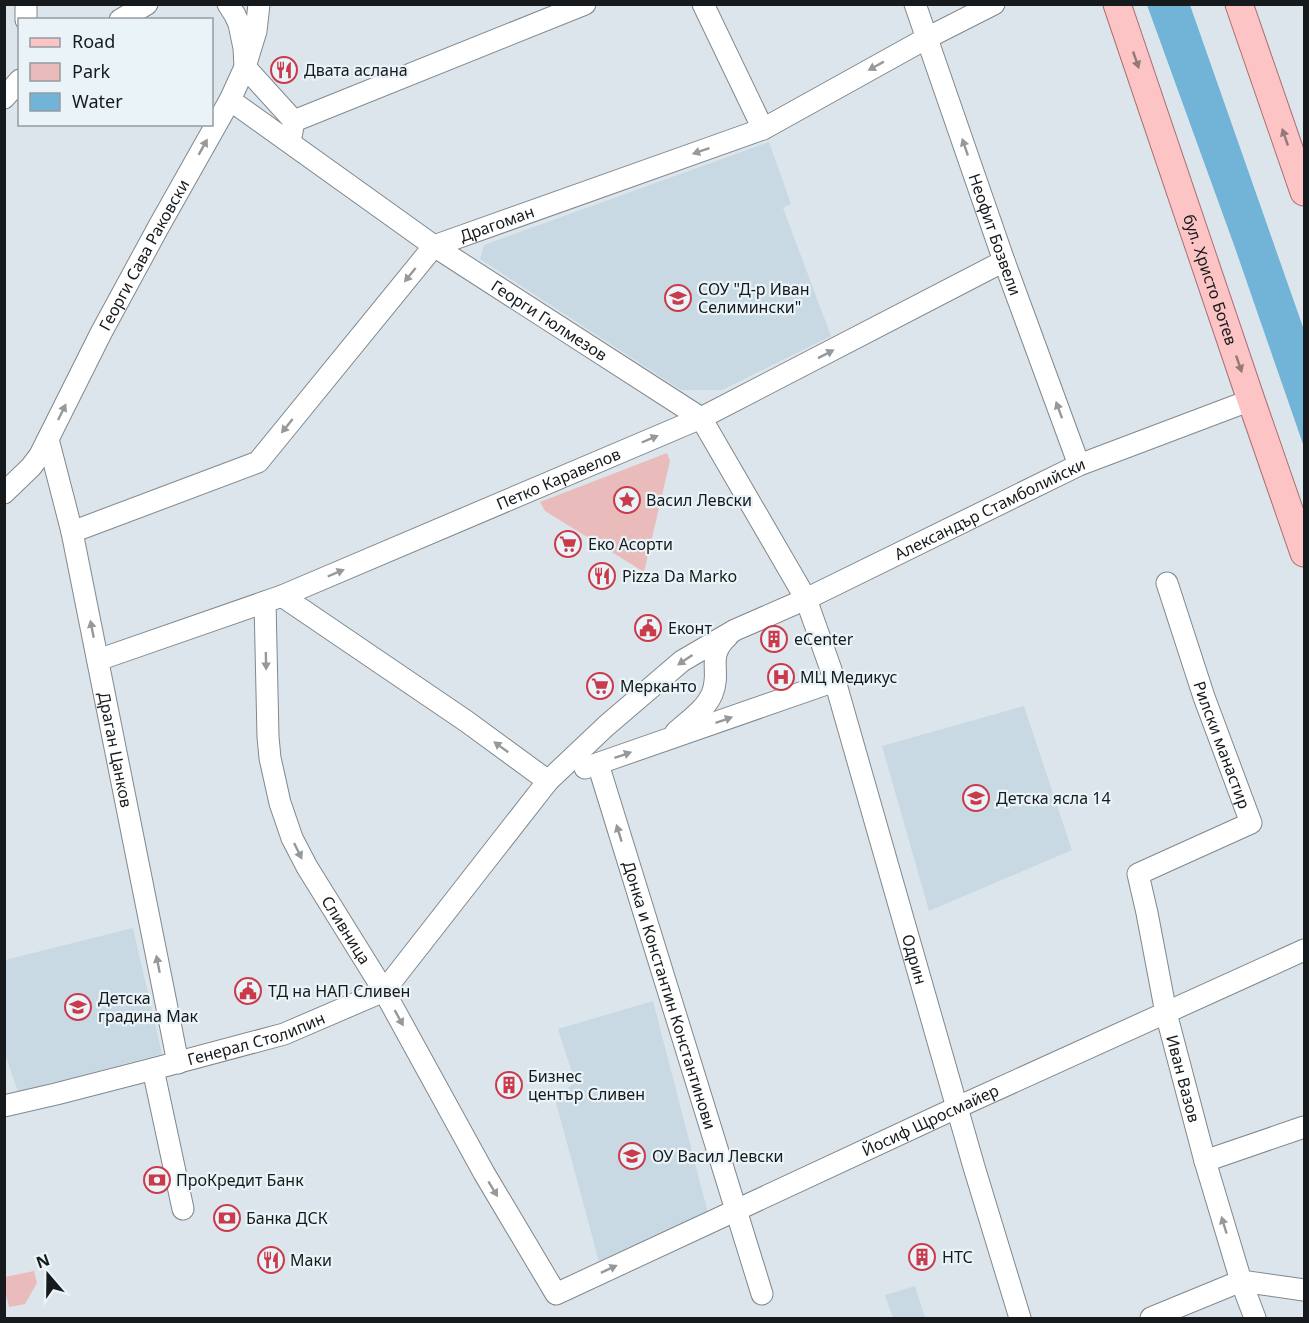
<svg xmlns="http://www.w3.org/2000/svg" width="1309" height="1323" font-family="'Noto Sans',sans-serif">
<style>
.built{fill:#c8d9e3}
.green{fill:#e9bcbb}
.water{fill:#71b4d7}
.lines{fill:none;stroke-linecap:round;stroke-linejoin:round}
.minor-casing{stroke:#80888d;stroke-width:23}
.major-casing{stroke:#ab6f70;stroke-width:29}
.minor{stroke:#fff;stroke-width:21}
.major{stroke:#fdc4c5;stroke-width:27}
.oneway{fill:#957879}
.oneway2{fill:#969899}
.labels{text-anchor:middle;stroke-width:4.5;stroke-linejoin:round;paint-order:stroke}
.poi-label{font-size:16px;fill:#161a1c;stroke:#e9f3f8;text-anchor:start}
.street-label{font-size:16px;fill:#161a1c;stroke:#e9f3f8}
</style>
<rect width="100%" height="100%" fill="#dce5eb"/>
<path class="built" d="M769 142 791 204 783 208 831 336 722 390H681L480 259 484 245Z
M1024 706 1072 850 929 911 882 746Z
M133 928 162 1054 18 1092 5 1054V960Z
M653 1001 708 1213 600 1265 555 1099 575 1082 558 1029Z
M915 1286 925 1318H893L885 1295Z"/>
<path class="green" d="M667 453 670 461 644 572 545 511 540 502Z
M34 1271 37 1283 25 1304 9 1307 5 1291V1277Z"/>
<path class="water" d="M1147 5H1190L1304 330V447L1234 245Z"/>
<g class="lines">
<defs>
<g id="minor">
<path d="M26 4V20"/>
<path d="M228 4 235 15 239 24 244 48 245 67 294 121"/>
<path d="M703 4 763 129"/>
<path id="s1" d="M915 4 1004 261 1079 465"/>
<path d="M120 20 147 4"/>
<path d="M4 98 20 80"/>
<path id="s2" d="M230 100 434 246 701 418 806 599 835 681 974 1167 1020 1318"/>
<path d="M290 142 294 121 585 4"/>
<path id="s3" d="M48 439 72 532 178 1063"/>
<path id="s4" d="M4 493 31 467 40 455 101 333 159 226 230 100 245 67 256 31 259 4"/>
<path id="s5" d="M72 532 258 462 434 246 763 129 927 38 994 4"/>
<path id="s6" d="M1167 583 1204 697 1251 823 1138 874 1147 913 1166 1013 1205 1161 1241 1281 1255 1318"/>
<path d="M282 596 466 721 548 781"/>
<path id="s7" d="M265 602 268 737 270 758 280 803 292 838 307 867 384 991 484 1173 556 1294 958 1107 1304 950"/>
<path id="s8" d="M98 660 282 596 701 418 1004 261"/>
<path d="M676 732C688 721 706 709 712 694 722 670 705 657 728 636"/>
<path id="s9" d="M598 764 762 1294"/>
<path d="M585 768 835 681"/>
<path d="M153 1069 183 1209"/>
<path id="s10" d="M4 1106 56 1094 153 1069 284 1034 384 991 548 781 606 726 682 661 735 630 806 599 1079 465 1251 400"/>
<path d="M1205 1161 1304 1127"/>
<path d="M1151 1318 1241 1281 1304 1290"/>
</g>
<g id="major">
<path id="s11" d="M1117 4 1251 400 1304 553"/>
<path d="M1239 4 1304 192"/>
</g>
</defs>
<use href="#minor" class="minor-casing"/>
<use href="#major" class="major-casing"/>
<use href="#minor" class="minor"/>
<use href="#major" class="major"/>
</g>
<defs><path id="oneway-solid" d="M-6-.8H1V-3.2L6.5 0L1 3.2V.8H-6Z" transform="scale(1.5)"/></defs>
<g class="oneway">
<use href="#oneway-solid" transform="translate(1136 60) rotate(71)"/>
<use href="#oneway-solid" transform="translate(1285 137) rotate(-109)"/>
<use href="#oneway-solid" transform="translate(1239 364) rotate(71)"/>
</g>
<g class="oneway2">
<use href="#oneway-solid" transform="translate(876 66) rotate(151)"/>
<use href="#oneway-solid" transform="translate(203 147) rotate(-61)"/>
<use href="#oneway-solid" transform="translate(965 147) rotate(-109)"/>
<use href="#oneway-solid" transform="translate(701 151) rotate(161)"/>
<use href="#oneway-solid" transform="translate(410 275) rotate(129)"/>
<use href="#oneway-solid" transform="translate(826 354) rotate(-27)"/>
<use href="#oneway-solid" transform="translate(1059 410) rotate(-110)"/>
<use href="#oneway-solid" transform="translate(62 412) rotate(-64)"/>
<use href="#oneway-solid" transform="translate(287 426) rotate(129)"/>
<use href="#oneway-solid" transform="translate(650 439) rotate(-23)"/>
<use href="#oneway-solid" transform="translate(336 573) rotate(-23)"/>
<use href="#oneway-solid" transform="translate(92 629) rotate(-101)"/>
<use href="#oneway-solid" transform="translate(685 660) rotate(146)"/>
<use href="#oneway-solid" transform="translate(266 661) rotate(89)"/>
<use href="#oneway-solid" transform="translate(724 720) rotate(-19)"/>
<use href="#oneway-solid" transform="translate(501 747) rotate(-144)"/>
<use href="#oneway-solid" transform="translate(623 755) rotate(-19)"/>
<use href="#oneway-solid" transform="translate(619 833) rotate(-107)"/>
<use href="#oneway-solid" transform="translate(298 851) rotate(64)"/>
<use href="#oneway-solid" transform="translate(158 964) rotate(-101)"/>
<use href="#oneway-solid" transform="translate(399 1018) rotate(61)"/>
<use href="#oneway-solid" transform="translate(493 1189) rotate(59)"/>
<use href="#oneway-solid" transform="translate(1224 1225) rotate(-107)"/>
<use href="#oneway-solid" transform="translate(609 1269) rotate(-25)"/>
</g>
<defs>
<symbol id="restaurant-ring" viewBox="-11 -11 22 22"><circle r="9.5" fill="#e9f3f8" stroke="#ca3a4b" stroke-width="1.5"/><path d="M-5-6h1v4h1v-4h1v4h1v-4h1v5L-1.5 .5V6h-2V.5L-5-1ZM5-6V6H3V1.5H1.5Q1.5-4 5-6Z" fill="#ca3a4b"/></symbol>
<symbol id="school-ring" viewBox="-11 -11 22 22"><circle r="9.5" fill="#e9f3f8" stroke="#ca3a4b" stroke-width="1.5"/><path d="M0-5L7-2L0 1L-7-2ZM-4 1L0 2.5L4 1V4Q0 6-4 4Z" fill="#ca3a4b"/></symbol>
<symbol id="sight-ring" viewBox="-11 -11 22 22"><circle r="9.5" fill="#e9f3f8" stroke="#ca3a4b" stroke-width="1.5"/><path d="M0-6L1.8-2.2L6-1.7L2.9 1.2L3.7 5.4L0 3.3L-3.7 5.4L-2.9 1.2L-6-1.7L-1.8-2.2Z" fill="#ca3a4b"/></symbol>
<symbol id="supermarket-ring" viewBox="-11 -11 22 22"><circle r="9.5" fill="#e9f3f8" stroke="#ca3a4b" stroke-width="1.5"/><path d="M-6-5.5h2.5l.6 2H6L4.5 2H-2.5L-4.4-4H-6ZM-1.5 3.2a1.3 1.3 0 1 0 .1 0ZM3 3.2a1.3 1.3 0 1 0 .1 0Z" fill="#ca3a4b"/></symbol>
<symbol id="civic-ring" viewBox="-11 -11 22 22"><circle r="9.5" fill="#e9f3f8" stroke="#ca3a4b" stroke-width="1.5"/><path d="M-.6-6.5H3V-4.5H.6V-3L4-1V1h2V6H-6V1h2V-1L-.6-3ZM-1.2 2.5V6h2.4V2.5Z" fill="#ca3a4b"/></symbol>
<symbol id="building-ring" viewBox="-11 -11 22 22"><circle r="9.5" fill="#e9f3f8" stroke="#ca3a4b" stroke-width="1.5"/><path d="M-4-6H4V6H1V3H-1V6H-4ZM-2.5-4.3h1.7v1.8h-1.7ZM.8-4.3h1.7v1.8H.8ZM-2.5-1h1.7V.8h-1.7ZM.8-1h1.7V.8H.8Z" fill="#ca3a4b"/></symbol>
<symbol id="hospital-ring" viewBox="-11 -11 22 22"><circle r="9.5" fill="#e9f3f8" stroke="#ca3a4b" stroke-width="1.5"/><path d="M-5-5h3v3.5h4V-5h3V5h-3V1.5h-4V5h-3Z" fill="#ca3a4b"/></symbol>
<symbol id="bank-ring" viewBox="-11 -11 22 22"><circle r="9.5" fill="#e9f3f8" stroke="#ca3a4b" stroke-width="1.5"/><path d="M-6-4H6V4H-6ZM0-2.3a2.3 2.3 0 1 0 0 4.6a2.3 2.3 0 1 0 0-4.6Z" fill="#ca3a4b"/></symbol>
</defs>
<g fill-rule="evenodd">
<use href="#restaurant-ring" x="269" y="55" width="30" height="30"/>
<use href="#school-ring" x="663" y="283" width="30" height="30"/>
<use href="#sight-ring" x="612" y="485" width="30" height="30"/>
<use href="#supermarket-ring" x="553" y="529" width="30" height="30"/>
<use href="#restaurant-ring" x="587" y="561" width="30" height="30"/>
<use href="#civic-ring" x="633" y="613" width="30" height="30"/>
<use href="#building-ring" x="759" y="624" width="30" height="30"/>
<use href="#hospital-ring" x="766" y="662" width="30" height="30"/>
<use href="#supermarket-ring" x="585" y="671" width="30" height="30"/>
<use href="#school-ring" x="961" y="783" width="30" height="30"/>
<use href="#civic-ring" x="233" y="976" width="30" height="30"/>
<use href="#school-ring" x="63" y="992" width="30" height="30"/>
<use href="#building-ring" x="494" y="1070" width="30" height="30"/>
<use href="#school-ring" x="617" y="1141" width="30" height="30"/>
<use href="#bank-ring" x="142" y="1165" width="30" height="30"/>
<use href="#bank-ring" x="212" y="1203" width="30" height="30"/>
<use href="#building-ring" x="907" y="1242" width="30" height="30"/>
<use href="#restaurant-ring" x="256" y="1245" width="30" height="30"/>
</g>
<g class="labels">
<g class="poi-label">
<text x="304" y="76">Двата аслана</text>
<text x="698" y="295">СОУ "Д-р Иван<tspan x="698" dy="18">Селимински"</tspan></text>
<text x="646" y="506">Васил Левски</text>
<text x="588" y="550">Еко Асорти</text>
<text x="622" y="582">Pizza Da Marko</text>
<text x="668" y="634">Еконт</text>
<text x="794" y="645">eCenter</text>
<text x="800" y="683">МЦ Медикус</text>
<text x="620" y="692">Мерканто</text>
<text x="996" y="804">Детска ясла 14</text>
<text x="268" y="997">ТД на НАП Сливен</text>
<text x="98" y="1004">Детска<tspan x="98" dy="18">градина Мак</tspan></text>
<text x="528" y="1082">Бизнес<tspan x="528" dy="18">център Сливен</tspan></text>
<text x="652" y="1162">ОУ Васил Левски</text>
<text x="176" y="1186">ПроКредит Банк</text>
<text x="246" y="1224">Банка ДСК</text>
<text x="942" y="1263">НТС</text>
<text x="290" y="1266">Маки</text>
</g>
<g class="street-label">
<text dy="6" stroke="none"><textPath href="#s5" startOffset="544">Драгоман</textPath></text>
<text dy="6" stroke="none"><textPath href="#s1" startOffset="244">Неофит Бозвели</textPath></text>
<text dy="6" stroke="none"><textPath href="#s4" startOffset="278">Георги Сава Раковски</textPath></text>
<text dy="6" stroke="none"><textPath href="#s11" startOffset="291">бул. Христо Ботев</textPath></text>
<text dy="6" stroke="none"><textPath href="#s2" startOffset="388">Георги Гюлмезов</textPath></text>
<text dy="6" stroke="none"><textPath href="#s8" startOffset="495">Петко Каравелов</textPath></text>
<text dy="6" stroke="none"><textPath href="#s10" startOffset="1188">Александър Стамболийски</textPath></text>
<text dy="6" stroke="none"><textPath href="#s6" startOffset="171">Рилски манастир</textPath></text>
<text dy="6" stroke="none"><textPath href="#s3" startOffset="318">Драган Цанков</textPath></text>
<text dy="6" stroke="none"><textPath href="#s7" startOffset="346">Сливница</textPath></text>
<text dy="6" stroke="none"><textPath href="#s2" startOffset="1154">Одрин</textPath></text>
<text dy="6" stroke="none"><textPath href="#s9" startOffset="242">Донка и Константин Константинови</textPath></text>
<text dy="6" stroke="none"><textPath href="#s10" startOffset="261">Генерал Столипин</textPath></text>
<text dy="6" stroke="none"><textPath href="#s6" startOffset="588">Иван Вазов</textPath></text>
<text dy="6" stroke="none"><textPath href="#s7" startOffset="1179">Йосиф Щросмайер</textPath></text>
</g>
</g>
<rect width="1309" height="1323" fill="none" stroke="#161a1c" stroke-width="12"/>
<rect x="18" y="18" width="195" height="108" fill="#e9f3f8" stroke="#959ca0" stroke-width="1.5"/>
<rect x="30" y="38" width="30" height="9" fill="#fdc4c5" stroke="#959ca0" stroke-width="1.5"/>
<text x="72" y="48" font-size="18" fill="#161a1c">Road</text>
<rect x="30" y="63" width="30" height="18" fill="#e9bcbb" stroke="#959ca0" stroke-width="1.5"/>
<text x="72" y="78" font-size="18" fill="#161a1c">Park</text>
<rect x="30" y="93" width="30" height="18" fill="#71b4d7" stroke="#959ca0" stroke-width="1.5"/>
<text x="72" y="108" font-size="18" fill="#161a1c">Water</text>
<g transform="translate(48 1275) rotate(340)" stroke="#e9f3f8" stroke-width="4.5" paint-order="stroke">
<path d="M0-4.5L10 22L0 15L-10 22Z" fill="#161a1c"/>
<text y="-9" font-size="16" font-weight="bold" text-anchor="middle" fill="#161a1c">N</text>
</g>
</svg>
